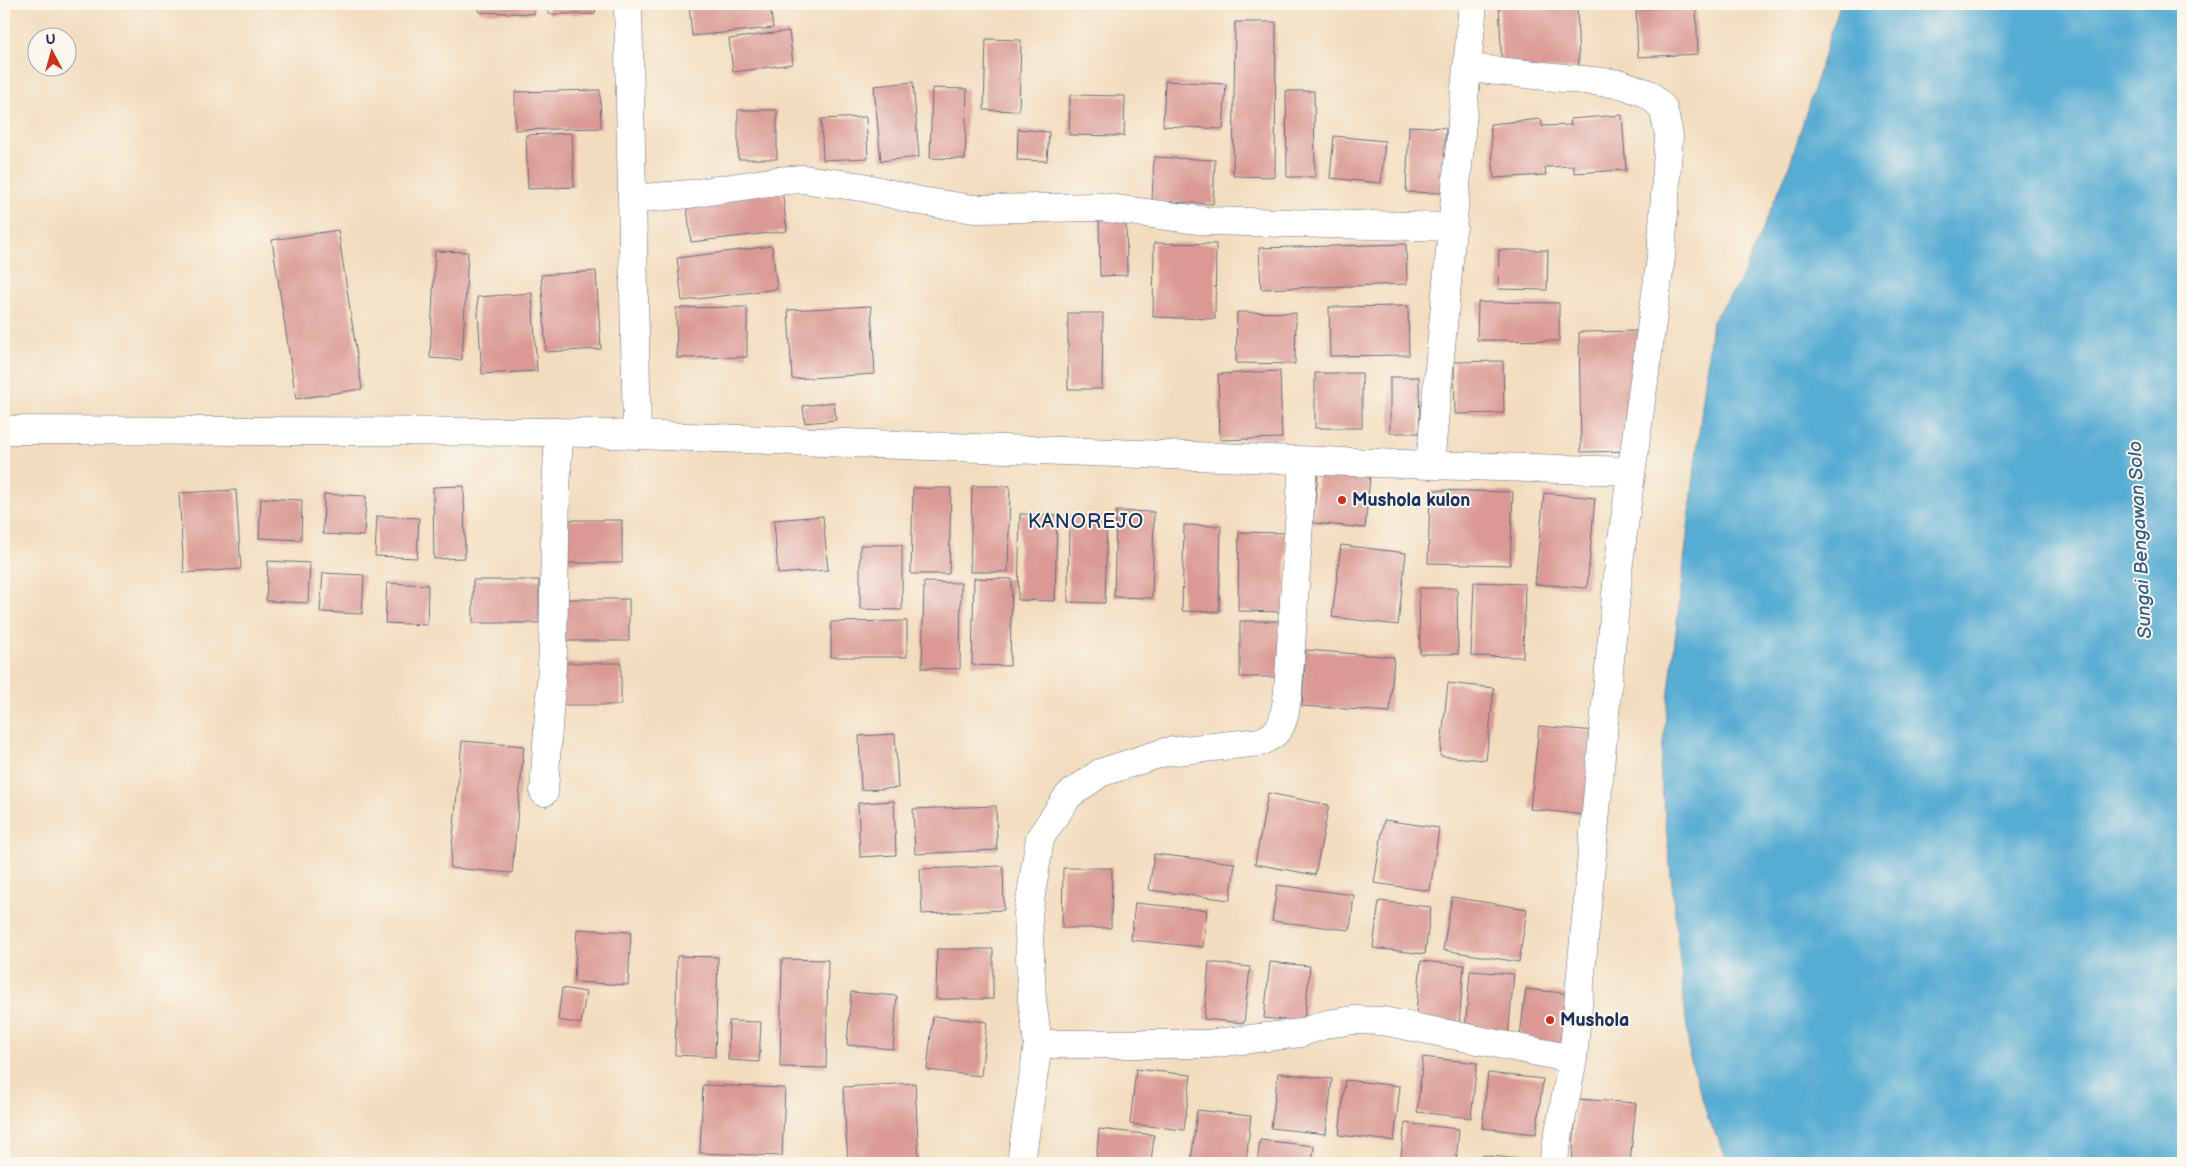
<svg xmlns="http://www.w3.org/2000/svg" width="2187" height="1167" font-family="'Balsamiq Sans',sans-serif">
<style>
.water{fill:#56acd3;stroke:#386e98}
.building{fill:#da9994}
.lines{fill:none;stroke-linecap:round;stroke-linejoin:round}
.minor-casing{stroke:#666c7f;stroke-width:29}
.minor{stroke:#fff;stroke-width:28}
.poi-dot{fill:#c8321e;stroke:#fbf7ec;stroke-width:2}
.labels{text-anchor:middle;stroke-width:4;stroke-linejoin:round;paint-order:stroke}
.poi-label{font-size:18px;font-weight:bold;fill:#1b2f5e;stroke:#fbf7ec;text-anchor:start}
.water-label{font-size:19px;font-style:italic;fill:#305b87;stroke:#fbf7ec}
.quarter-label{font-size:20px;letter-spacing:1px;fill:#1b2f5e;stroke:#fbf7ec}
</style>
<rect width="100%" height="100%" fill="#fbf7ec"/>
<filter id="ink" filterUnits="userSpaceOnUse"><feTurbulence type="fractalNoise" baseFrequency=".02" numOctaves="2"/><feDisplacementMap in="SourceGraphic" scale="10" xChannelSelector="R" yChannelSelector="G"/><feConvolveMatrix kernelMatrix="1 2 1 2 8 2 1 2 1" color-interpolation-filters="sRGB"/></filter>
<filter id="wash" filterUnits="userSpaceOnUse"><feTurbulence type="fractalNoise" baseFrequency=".0096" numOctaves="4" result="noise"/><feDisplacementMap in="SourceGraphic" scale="20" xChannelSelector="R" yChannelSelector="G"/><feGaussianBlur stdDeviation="1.12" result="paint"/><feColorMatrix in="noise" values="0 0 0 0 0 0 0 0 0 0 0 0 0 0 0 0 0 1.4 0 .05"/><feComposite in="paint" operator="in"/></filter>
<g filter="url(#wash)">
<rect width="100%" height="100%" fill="#f2dcbd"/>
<path class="water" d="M1840 4H2183V1163H1729L1708 1118 1690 1058 1660 769 1712 321 1740 282 1790 164Z"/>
<g id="blocks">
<path class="building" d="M479 4H534V14L479 12Z
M548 4H596L595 14H548Z
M689 4H770L773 28 692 36Z
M1499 4H1577L1579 68 1502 70Z
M1722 4H1752V5L1723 8Z
M1696 7 1698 54 1638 57 1636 9Z
M1235 22H1276L1275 177 1233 176Z
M789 31 793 64 733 72 729 39Z
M986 39 1021 40 1019 111 984 110Z
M1165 81 1226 84 1223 129 1163 126Z
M913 82 919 157 881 161 874 86Z
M932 88 967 89 965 159 930 158Z
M600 90 601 128 515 130V92Z
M1286 91H1314L1315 177H1287Z
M1070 95 1125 96 1124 136 1069 135Z
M738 110H777V159H738Z
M1622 115 1626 170 1574 173V166L1545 167 1546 175 1494 178 1490 124 1541 119 1542 126 1571 125 1570 119Z
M866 117 868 158 823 160 821 119Z
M1409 126 1446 128 1443 193 1406 192Z
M1018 129 1049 132 1047 161 1017 160Z
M572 133 574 187 528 189 526 135Z
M1334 136 1385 141 1381 183 1330 178Z
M1154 157 1215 160 1213 204 1152 201Z
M782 188 787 231 691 242 686 199Z
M1099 217H1126L1127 275 1100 276Z
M338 230 362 389 296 399 272 240Z
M1154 243 1216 244 1215 319 1153 317Z
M1406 244 1407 284 1261 289 1259 248Z
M772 246 777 289 682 301 677 258Z
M1499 250H1548L1547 290 1498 289Z
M435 251 468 252 462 360 430 358Z
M596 271 601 349 546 352 541 275Z
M532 293 537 371 482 374 477 297Z
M1478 302 1559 303V341L1477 340Z
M871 306 875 374 792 379 788 310Z
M1408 306 1409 355 1330 356 1329 307Z
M747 307V357L677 358 676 308Z
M1237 312 1296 313 1295 364 1236 363Z
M1068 313H1103L1102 389H1068Z
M1639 331 1640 451 1581 452 1579 332Z
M1503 361 1504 413 1455 414 1454 362Z
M1280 371 1282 438 1220 440 1218 374Z
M1315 373H1362V428H1315Z
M1390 377H1419L1420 433H1390Z
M834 402 836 420 805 423 803 406Z
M1318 473 1370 477 1365 528 1313 523Z
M464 486 465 558 434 559 433 487Z
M972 486H1010L1008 572H970Z
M913 488H951L949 574H911Z
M236 490 241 569 184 573 179 493Z
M1430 490 1513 492 1510 565 1428 563Z
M1544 493 1595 498 1587 588 1535 584Z
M324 494 366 496 364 536 323 534Z
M261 498 302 500 301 540 259 538Z
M1116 511 1154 512 1152 598 1114 597Z
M1020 514 1057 515 1055 601 1018 600Z
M377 516 419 518 417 558 375 556Z
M823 516 828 570 778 574 774 520Z
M1069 516 1107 517 1105 603 1068 602Z
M556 520H622V563H556Z
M1184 525 1221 526 1219 612 1182 611Z
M1239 532 1286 533 1285 612 1238 611Z
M860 545H902V610L860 609Z
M1341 545 1406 553 1398 625 1332 617Z
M268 561 310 563 308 603 266 601Z
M323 573 364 575 362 614 320 612Z
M974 578 1012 579 1010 666 972 665Z
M473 580H539V623H473Z
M924 582 961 583 960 669 922 668Z
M1474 582 1525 584 1523 657 1471 656Z
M387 583 428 585 427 625 385 623Z
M1419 588H1457L1458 654H1420Z
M562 599H629V641H562Z
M907 621V657H831V622Z
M1240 621H1288V677H1240Z
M1306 650 1394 657 1390 712 1302 706Z
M555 663H621V705H554Z
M1448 683 1494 688 1486 760 1440 756Z
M1539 726 1595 731 1586 815 1530 809Z
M895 734 898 788 861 790 859 736Z
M462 741 524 746 512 873 450 868Z
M1268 793 1329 805 1315 875 1255 864Z
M894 801 896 855 860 857 858 803Z
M996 806 997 850 915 854 913 809Z
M1384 820 1439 828 1430 891 1374 883Z
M1154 854 1235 863 1230 900 1149 890Z
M1003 866 1004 910 922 914 920 869Z
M1063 868H1112L1111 928H1062Z
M1277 885 1354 895 1350 930 1272 921Z
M1452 897 1527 909 1519 962 1443 950Z
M1379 901 1431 907 1425 954 1373 948Z
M1135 903 1207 910 1203 947 1131 940Z
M577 929 631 932 628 985 574 982Z
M937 949H993V999H936Z
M677 956 718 957 715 1057 675 1055Z
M782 959 828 960 826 1068 780 1067Z
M1421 961 1464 965 1459 1026 1415 1023Z
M1209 962 1250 967 1244 1023 1204 1019Z
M1270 962 1310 966 1304 1022 1264 1018Z
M1470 971 1514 974 1508 1036 1465 1032Z
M562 988 586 992 581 1024 558 1020Z
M1526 989 1580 995 1574 1050 1519 1044Z
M851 992 897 996 893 1049 847 1045Z
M933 1016 987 1022 981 1076 927 1070Z
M729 1021 761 1022 759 1062 728 1060Z
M1423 1057 1477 1063 1471 1118 1417 1112Z
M1136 1069 1191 1075 1184 1130 1130 1124Z
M1278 1073 1332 1079 1326 1134 1271 1128Z
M1488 1073 1543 1079 1536 1134 1482 1128Z
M1345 1080 1400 1086 1394 1141 1339 1135Z
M915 1083 919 1161 848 1163 843 1087Z
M703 1085 785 1088 782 1156 700 1153Z
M1577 1099 1636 1103 1630 1163H1572Z
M1197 1110 1251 1116 1246 1163H1191Z
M1405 1123 1459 1129 1456 1163H1400Z
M1099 1129 1154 1135 1151 1163H1096Z
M1260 1140 1314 1146 1312 1163H1257Z
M1482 1155 1537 1161V1163H1482Z"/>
</g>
</g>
<g filter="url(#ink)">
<use href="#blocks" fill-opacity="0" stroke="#666c7f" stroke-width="1"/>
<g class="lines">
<defs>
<path id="minor" d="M1469 68 1621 84 1649 94 1663 108 1669 135 1661 257 1619 562 1573 1059 1553 1163
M632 199 690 194 777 181 802 179 863 187 920 201 974 209 1100 207 1206 221 1453 227
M4 430 559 432 637 435 628 4
M637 435 1430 465 1473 4
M1303 462 1288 692C1284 716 1286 732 1260 742L1165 752 1100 773 1068 796 1040 838 1028 914 1032 1000 1038 1044H1208L1300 1033 1327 1024 1354 1020 1383 1021 1573 1059
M1430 465 1631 471
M544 792 553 649 556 491 559 432
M1021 1163 1038 1044"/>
</defs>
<use href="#minor" class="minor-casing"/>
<use href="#minor" class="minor"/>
</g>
</g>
<g class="poi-dot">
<circle cx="1342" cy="500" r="5"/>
<circle cx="1550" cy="1020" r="5"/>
</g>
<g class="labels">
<g class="poi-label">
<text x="1352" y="506">Mushola kulon</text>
<text x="1560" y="1026">Mushola</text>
</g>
<g class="water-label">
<text transform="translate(2139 540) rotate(-93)" y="7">Sungai Bengawan Solo</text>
</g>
<g class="quarter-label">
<text x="1086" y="528">KANOREJO</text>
</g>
</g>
<rect width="2187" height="1167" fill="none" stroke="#fbf7ec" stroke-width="20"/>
<g transform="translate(52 52) rotate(354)"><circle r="24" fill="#fbf7ec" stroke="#a1a7b3"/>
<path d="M0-4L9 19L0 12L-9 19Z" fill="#c8321e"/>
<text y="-8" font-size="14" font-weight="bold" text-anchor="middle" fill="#1b2f5e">U</text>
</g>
</svg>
